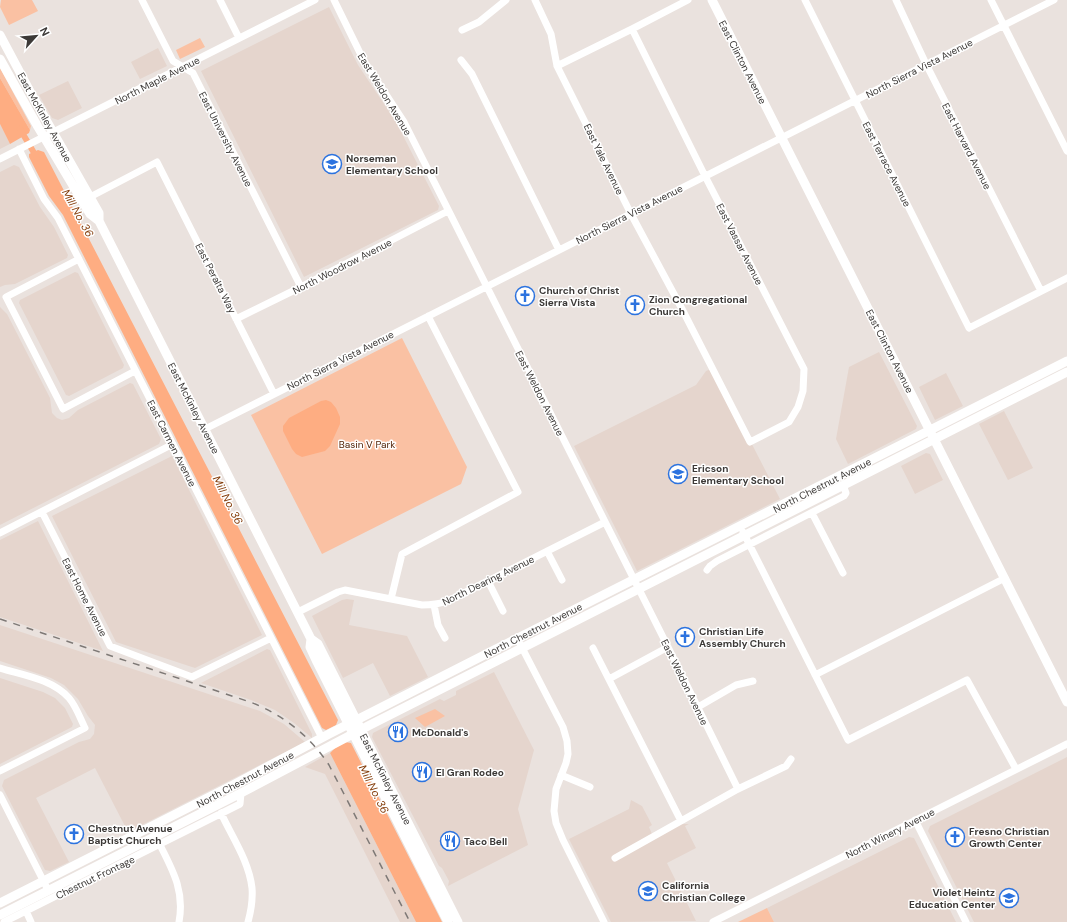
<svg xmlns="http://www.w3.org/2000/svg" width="1067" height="922" font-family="'DM Sans',sans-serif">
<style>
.built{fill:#e5d5cd}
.green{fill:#fac1a3}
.water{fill:#fead82}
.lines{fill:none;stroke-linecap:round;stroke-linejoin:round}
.canal{stroke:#fead82;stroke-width:6}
.minor{stroke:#fff;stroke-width:7}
.major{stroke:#fff;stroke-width:9}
.rail{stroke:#7e7976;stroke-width:1.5;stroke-dasharray:7 7;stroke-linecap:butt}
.labels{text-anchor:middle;stroke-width:3;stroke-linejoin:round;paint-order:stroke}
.street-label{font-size:10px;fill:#3c3937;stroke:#fff}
.poi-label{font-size:10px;font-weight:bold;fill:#3c3937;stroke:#fff;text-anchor:start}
.park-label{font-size:10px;fill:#4f1e00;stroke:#fff}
.water-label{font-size:11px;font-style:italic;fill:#853e0c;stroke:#fff}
</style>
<rect width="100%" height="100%" fill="#eae2de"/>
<path class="built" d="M329 7 358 65 396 122 439 206 438 210 304 277 201 71Z
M158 48 167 66 140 79 131 62Z
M68 81 82 108 58 120 52 118 39 95Z
M0 124 10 144 0 149Z
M14 165 19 167 40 207 54 227 68 255 67 258 15 284 5 285 0 287V172Z
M75 272 78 273 124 365 123 368 69 396 66 395 19 303 20 300Z
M0 307 7 314 50 398 52 413 57 418 62 420 69 418 78 410 130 383 133 384 161 439 159 444 0 525Z
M879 352 917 426 916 429 848 464 836 439 849 367Z
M713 368 780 499 637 571 574 446 696 385 706 371Z
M946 373 963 406 935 420 919 387Z
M1004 411 1033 468 1008 480 979 424Z
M926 453 930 454 943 480 915 494 901 466Z
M172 456 262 635 195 668 116 642 52 516Z
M38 521 103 651 0 617V540Z
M347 599 354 600 349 625 407 636 428 677 390 696 373 663 343 678 312 616 342 600Z
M0 625 260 711 284 724 305 742 128 832 95 768 36 798 69 862 50 871 45 870 2 786 4 780 79 742 90 739 94 734 95 725 88 716 78 699 64 685 51 678 0 661Z
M267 649 270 650 312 734V738L294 723 275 710 251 700 201 683Z
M494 672 534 750 518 809 528 845 448 886 449 881 442 868 439 866 372 737 373 733 440 699 444 701 456 695V691Z
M0 678 43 692 55 698 65 708 73 724 72 727 0 764Z
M330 753 416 922H400L325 774 305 767Z
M1067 757V922H974L928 831 930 826Z
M631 800 642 806 652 825 649 827 652 834 678 824H689L685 826 696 848 667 863 696 921 611 922 569 839 629 809Z
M909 837 914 838 956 922H774L767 908Z"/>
<path class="green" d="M1 0H32L38 11 9 25 0 7Z
M200 38 205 47 180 59 176 50Z
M0 68 31 126 30 130 0 78Z
M402 338 467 467 461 484 322 554 251 415Z
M435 709 445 716 425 727 415 718Z
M767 908 774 922H738Z"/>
<path class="water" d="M0 78 30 130 29 133 10 144 0 124Z
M38 150 44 152 338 720 336 725 326 730 322 728 63 215 49 196 29 157V154Z
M326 400 331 402 336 408 340 417V424L330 446 325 451 302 457 296 454 292 449 283 431V426L289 418 321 401Z
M345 742 351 743 442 922H416L330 753 335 748Z"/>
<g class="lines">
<path class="canal" d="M20 129 37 158"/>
<path class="minor" d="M142 0 173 61 193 73 301 287
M220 0 239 38
M334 0 364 61 404 122 668 647 738 789
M535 0 551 34 557 66 631 214 682 309 750 442 789 422 798 407 803 391 804 369 705 176 632 29
M805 0 969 328 1067 278
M896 0 926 64 1041 291
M991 0 1067 151
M462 30 479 22 506 0
M461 60 472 74 559 250
M557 66 632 29 688 0
M19 149 44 199 58 218 322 738
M0 159 315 0
M90 197 157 162 274 394
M79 259 6 297 63 409 135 371
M236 319 301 287 448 211
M205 429 1054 0
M42 512 110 646 192 677 271 638
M812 513 843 573
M743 532 848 740 967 680 1016 769
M0 533 173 444
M547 551 562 580
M707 570 710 566 717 561 844 496 846 493 843 485
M488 581 503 611
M391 599 402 554 518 492 428 316
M434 605 438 625 445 638
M298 612 338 592 345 590 422 605C432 605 439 604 448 601L605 522
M517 638 563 727 567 741 568 754 566 763 556 789 554 811 556 823 563 840 604 922
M593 648 681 821
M0 668C23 675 52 679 69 698 76 706 80 718 85 728L0 771
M815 675 1005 578
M609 679 668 647
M698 707 736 685 753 681
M561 775 590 787
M0 795 48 890
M221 813C232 837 249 861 252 888 253 900 251 911 248 922
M915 820 966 922
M158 841C172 869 185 890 179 922
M615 858 738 789 786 766 791 759
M26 911 31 922
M4 922 240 804 241 793
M713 922 1067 744"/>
<path class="major" d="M712 0 1067 702
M0 35 33 97 99 213V221
M0 59 38 127 90 214 99 221 307 631 311 639 318 644 458 922
M311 639 310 647 317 662 448 922
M0 903 233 785 329 734 496 649 1067 361
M0 915 241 793 368 726 1067 372"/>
<path class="rail" d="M0 619 250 702C282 714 310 736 329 765L410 922"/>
</g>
<defs>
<symbol id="school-ring" viewBox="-11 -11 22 22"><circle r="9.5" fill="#fff" stroke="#2c73df" stroke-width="1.5"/><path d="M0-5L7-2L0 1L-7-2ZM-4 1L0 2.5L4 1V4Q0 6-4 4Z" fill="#2c73df"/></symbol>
<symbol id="church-ring" viewBox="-11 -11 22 22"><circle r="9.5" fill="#fff" stroke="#2c73df" stroke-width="1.5"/><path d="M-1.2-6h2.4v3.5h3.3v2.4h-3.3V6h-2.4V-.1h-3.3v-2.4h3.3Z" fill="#2c73df"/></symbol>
<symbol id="restaurant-ring" viewBox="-11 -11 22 22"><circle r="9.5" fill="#fff" stroke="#2c73df" stroke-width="1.5"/><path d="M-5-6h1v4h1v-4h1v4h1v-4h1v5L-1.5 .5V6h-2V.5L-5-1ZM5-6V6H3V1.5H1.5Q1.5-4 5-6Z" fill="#2c73df"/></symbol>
</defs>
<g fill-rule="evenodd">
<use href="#school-ring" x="321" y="153" width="22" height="22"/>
<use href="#church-ring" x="514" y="285" width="22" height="22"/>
<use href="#church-ring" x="624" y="294" width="22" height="22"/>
<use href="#school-ring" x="667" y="463" width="22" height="22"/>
<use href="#church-ring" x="674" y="626" width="22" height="22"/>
<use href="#restaurant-ring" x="387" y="721" width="22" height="22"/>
<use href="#restaurant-ring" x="411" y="761" width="22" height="22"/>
<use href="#church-ring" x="63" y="823" width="22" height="22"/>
<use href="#church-ring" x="944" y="826" width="22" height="22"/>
<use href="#restaurant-ring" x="439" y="830" width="22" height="22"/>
<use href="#school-ring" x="637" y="880" width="22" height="22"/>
<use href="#school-ring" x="998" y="887" width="22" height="22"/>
</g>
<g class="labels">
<g class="street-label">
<text transform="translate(743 62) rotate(63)" y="4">East Clinton Avenue</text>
<text transform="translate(919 68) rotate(-27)" y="4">North Sierra Vista Avenue</text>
<text transform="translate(157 80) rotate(-27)" y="4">North Maple Avenue</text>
<text transform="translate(385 94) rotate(59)" y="4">East Weldon Avenue</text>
<text transform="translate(45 117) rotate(61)" y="4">East McKinley Avenue</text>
<text transform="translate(226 139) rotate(63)" y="4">East University Avenue</text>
<text transform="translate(967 146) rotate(63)" y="4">East Harvard Avenue</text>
<text transform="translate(604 159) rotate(64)" y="4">East Yale Avenue</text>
<text transform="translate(887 164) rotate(63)" y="4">East Terrace Avenue</text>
<text transform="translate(629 214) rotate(-27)" y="4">North Sierra Vista Avenue</text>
<text transform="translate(740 244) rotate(63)" y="4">East Vassar Avenue</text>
<text transform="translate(342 266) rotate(-27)" y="4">North Woodrow Avenue</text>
<text transform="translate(216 278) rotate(63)" y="4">East Peralta Way</text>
<text transform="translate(890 351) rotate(63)" y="4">East Clinton Avenue</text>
<text transform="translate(340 360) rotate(-27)" y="4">North Sierra Vista Avenue</text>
<text transform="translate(540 393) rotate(63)" y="4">East Weldon Avenue</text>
<text transform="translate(194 408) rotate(63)" y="4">East McKinley Avenue</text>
<text transform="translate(172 443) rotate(63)" y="4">East Carmen Avenue</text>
<text transform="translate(822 485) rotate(-27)" y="4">North Chestnut Avenue</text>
<text transform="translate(488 580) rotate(-26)" y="4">North Dearing Avenue</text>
<text transform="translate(85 597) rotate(63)" y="4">East Home Avenue</text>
<text transform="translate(533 630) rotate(-27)" y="4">North Chestnut Avenue</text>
<text transform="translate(685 682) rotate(64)" y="4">East Weldon Avenue</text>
<text transform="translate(245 779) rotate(-28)" y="4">North Chestnut Avenue</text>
<text transform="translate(386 779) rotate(63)" y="4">East McKinley Avenue</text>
<text transform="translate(890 833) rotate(-27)" y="4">North Winery Avenue</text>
<text transform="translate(95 877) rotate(-26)" y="4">Chestnut Frontage</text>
</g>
<g class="poi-label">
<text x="346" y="162">Norseman<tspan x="346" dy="12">Elementary School</tspan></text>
<text x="539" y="294">Church of Christ<tspan x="539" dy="12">Sierra Vista</tspan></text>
<text x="649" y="303">Zion Congregational<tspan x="649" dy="12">Church</tspan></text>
<text x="692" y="472">Ericson<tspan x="692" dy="12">Elementary School</tspan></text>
<text x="699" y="635">Christian Life<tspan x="699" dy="12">Assembly Church</tspan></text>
<text x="412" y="736">McDonald's</text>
<text x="436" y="776">El Gran Rodeo</text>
<text x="88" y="832">Chestnut Avenue<tspan x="88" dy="12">Baptist Church</tspan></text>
<text x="969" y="835">Fresno Christian<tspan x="969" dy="12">Growth Center</tspan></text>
<text x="464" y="845">Taco Bell</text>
<text x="662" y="889">California<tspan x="662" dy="12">Christian College</tspan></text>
<text x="995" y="896" text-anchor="end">Violet Heintz<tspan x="995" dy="12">Education Center</tspan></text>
</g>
<g class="park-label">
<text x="367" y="448">Basin V Park</text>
</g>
<g class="water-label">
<text transform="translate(78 213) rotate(61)" y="4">Mill No. 36</text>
<text transform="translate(228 500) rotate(63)" y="4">Mill No. 36</text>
<text transform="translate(374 789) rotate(63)" y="4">Mill No. 36</text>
</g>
</g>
<g transform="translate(36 36) rotate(63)" stroke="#ffffff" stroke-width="3" paint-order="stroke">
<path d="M0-3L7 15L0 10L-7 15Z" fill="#3c3937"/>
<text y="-6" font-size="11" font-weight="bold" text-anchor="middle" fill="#3c3937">N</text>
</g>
</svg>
